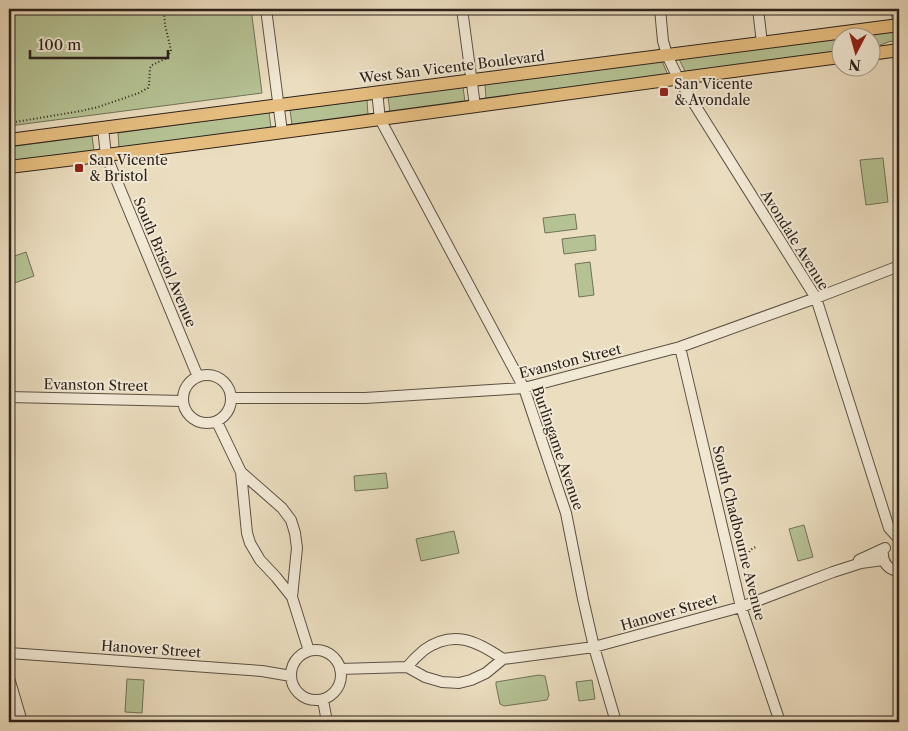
<svg xmlns="http://www.w3.org/2000/svg" width="908" height="731" font-family="'Libre Caslon Text',serif">
<style>
.green{fill:#b5c294;stroke:#707258}
.lines{fill:none;stroke-linecap:round;stroke-linejoin:round}
.minor-casing{stroke:#5c5144;stroke-width:12}
.major-casing{stroke:#2c221b;stroke-width:14}
.path{stroke:#2c221b;stroke-width:2;stroke-dasharray:1 2.5;stroke-linecap:butt}
.minor{stroke:#f2e9d5;stroke-width:10}
.major{stroke:#e6be80;stroke-width:12}
.poi-dot{fill:#8f2418;stroke:#f2e9d5;stroke-width:2}
.labels{text-anchor:middle;stroke-width:4;stroke-linejoin:round;paint-order:stroke}
.street-label{font-size:14px;fill:#2c221b;stroke:#f2e9d5}
.poi-label{font-size:14px;fill:#2c221b;stroke:#f2e9d5;text-anchor:start}
</style>
<rect width="100%" height="100%" fill="#ebddbf"/>
<filter id="stains"><feTurbulence type="fractalNoise" baseFrequency=".004" numOctaves="4"/><feColorMatrix values="0 0 0 0 .2 0 0 0 0 .09 0 0 0 0 .02 0 0 0 .5 -.17"/></filter>
<radialGradient id="worn" r=".72"><stop offset=".6" stop-color="#630" stop-opacity="0"/><stop offset="1" stop-color="#630" stop-opacity=".3"/></radialGradient>
<path class="green" d="M9 9H251L262 93 9 126Z
M899 29V40L888 42 871 49 870 38H840V53L686 73 679 59Z
M662 61 668 75 486 99 485 84Z
M463 87 465 102 390 112 388 97Z
M367 100 368 115 292 125 290 110Z
M269 112 271 128 119 148 118 133Z
M92 136 94 151 9 162V147Z
M883 158 888 202 866 205 860 160Z
M575 214 577 229 545 233 543 218Z
M595 235 596 250 564 254 562 239Z
M26 252 34 276 9 285V258Z
M590 262 594 295 579 297 575 264Z
M386 473 388 488 355 491 354 476Z
M804 525 813 557 798 561 789 529Z
M454 531 459 553 421 561 416 539Z
M539 675 545 676 549 695 547 700 504 706 500 704 496 685V682Z
M127 679 144 680 142 713 125 712Z
M592 680 595 699 579 701 576 682Z"/>
<g class="lines">
<defs>
<path id="minor" d="M266 9 282 132
M462 9 475 106
M660 9 663 41 667 55 678 78 816 298 889 528 899 539
M758 9 762 43
M896 9 899 25
M377 92 380 119 524 388 566 513 583 599 594 647 616 722
M103 128 106 155 198 377
M680 347 741 607 780 722
M183 399a24 24 0 1 1 48 0a24 24 0 1 1-48 0Z
M9 397 183 401
M231 398H365L524 388 680 347 816 298 899 266
M217 422 241 472 247 533 250 543 260 560 276 577 292 597 309 651
M241 472 282 508 291 520 295 533 297 548 292 597
M883 554C883 564 889 570 899 571
M859 560 885 548
M291 675a25 25 0 1 1 50 0a25 25 0 1 1-50 0Z
M9 653 262 671 291 676
M407 667C412 661 418 655 424 650 453 629 477 641 503 659
M340 669 407 667 425 677 442 682 459 683 471 680 486 673 503 659 594 647 741 607 833 572 861 563 883 560
M9 678 22 722
M323 700 327 722"/>
<path id="major" d="M870 54 899 50
M9 140 899 25
M9 167C286 134 563 93 840 57"/>
</defs>
<use href="#minor" class="minor-casing"/>
<use href="#major" class="major-casing"/>
<path class="path" d="M9 123 81 111 98 107 139 93 148 88 149 86 150 68 152 65 167 58 171 50 165 25 164 9
M742 568C747 561 746 550 756 547"/>
<use href="#minor" class="minor"/>
<use href="#major" class="major"/>
</g>
<g class="poi-dot">
<rect x="659" y="87" width="10" height="10" rx="2.5"/>
<rect x="74" y="163" width="10" height="10" rx="2.5"/>
</g>
<g class="labels">
<g class="street-label">
<text transform="translate(452 67) rotate(-7)" y="5">West San Vicente Boulevard</text>
<text transform="translate(795 240) rotate(58)" y="5">Avondale Avenue</text>
<text transform="translate(165 262) rotate(67)" y="5">South Bristol Avenue</text>
<text transform="translate(570 361) rotate(-14)" y="5">Evanston Street</text>
<text transform="translate(96 385) rotate(1)" y="5">Evanston Street</text>
<text transform="translate(558 448) rotate(71)" y="5">Burlingame Avenue</text>
<text transform="translate(739 533) rotate(76)" y="5">South Chadbourne Avenue</text>
<text transform="translate(669 612) rotate(-16)" y="5">Hanover Street</text>
<text transform="translate(151 649) rotate(4)" y="5">Hanover Street</text>
</g>
<g class="poi-label">
<text x="674" y="89">San Vicente<tspan x="674" dy="16">&amp; Avondale</tspan></text>
<text x="89" y="165">San Vicente<tspan x="89" dy="16">&amp; Bristol</tspan></text>
</g>
</g>
<rect width="908" height="731" fill="none" stroke="#ebddbf" stroke-width="30"/>
<rect x="10" y="10" width="888" height="711" fill="none" stroke="#2c221b" stroke-width="2.5"/>
<rect x="15" y="15" width="878" height="701" fill="none" stroke="#2c221b"/>
<g transform="translate(856 52) rotate(186)"><circle r="24" fill="#f2e9d5" stroke="#a3998b"/>
<path d="M0-4L9 19L0 12L-9 19Z" fill="#8f2418"/>
<text y="-8" font-size="14" font-weight="bold" text-anchor="middle" fill="#2c221b">N</text>
</g>
<path d="M30 50v8h138v-8" fill="none" stroke="#2c221b" stroke-width="2.5"/>
<text x="38" y="50" font-size="15" fill="#2c221b" stroke="#f2e9d5" stroke-width="4" paint-order="stroke">100 m</text>
<rect width="100%" height="100%" filter="url(#stains)"/>
<rect width="100%" height="100%" fill="url(#worn)"/>
</svg>
